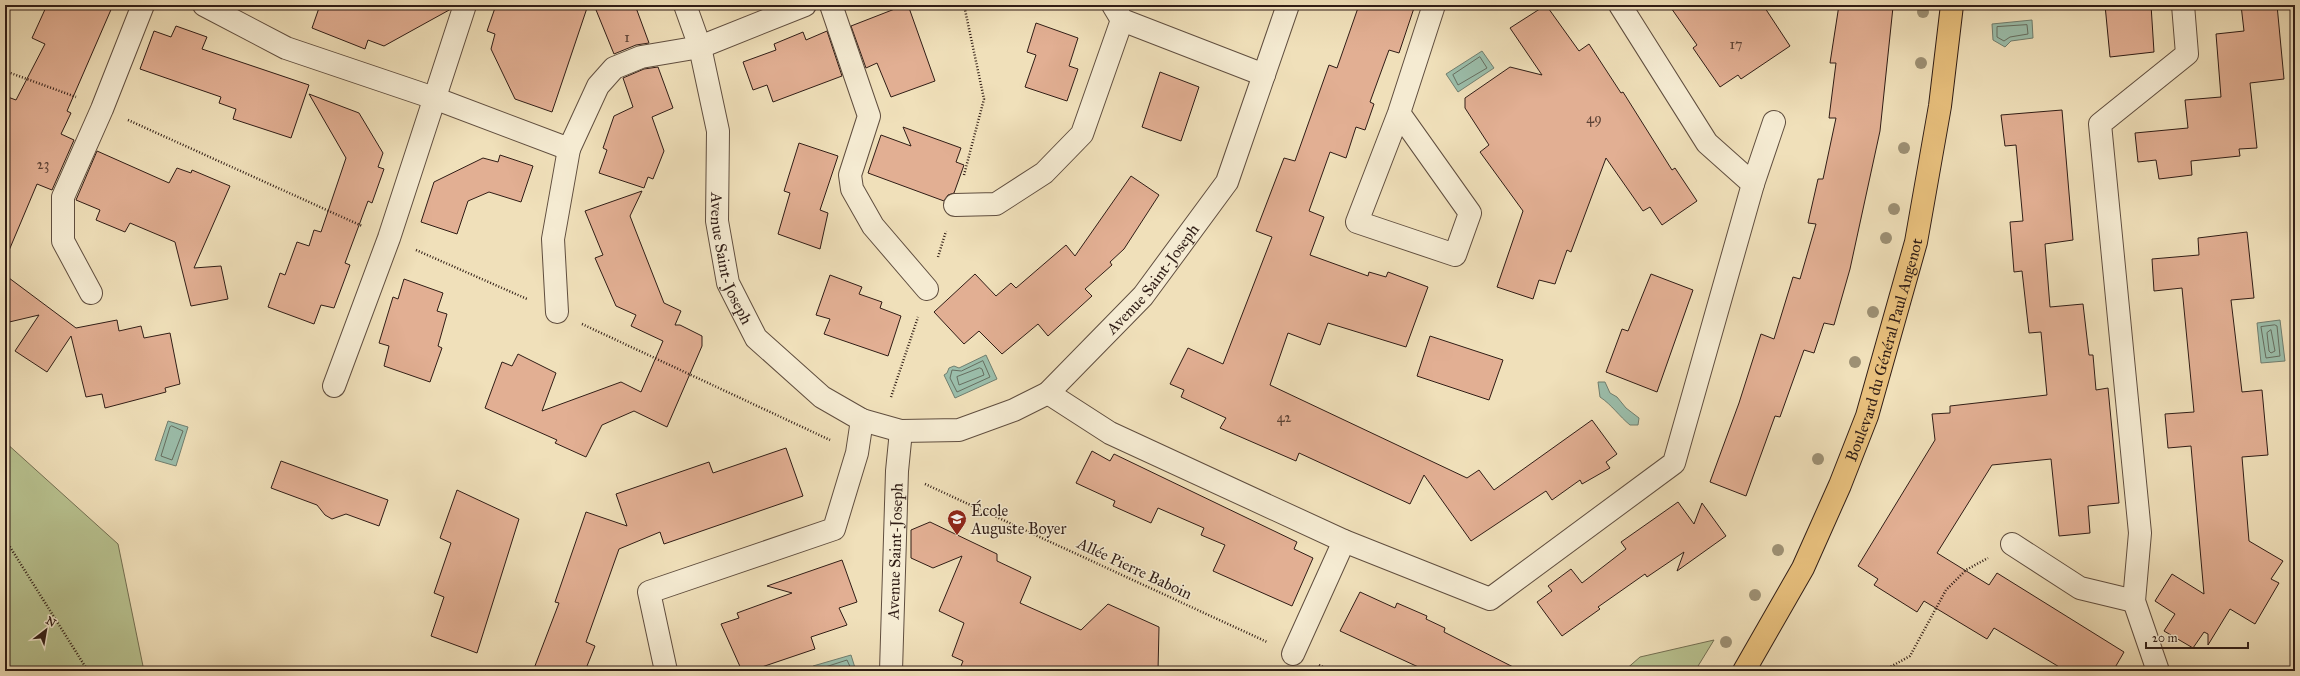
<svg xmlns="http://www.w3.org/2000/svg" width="2300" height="676" font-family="'IM FELL Great Primer',serif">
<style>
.green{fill:#b8c290;stroke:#747053}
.water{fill:#9bbeab;stroke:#707e6f}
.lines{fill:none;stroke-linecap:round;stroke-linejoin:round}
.shore{stroke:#666e60;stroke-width:1}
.building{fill:#e2af93;stroke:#301d16}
.minor-casing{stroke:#604e3f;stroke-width:24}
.major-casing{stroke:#301d16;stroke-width:24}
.path{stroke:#301d16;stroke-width:2.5;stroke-dasharray:1 2;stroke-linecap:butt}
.minor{stroke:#f5ebd2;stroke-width:22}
.major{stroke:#e8c07d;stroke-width:22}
.tree{fill:#9d9074}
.labels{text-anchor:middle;stroke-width:3;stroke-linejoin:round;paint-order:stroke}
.number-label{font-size:14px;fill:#5c4235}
.street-label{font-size:16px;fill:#301d16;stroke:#f5ebd2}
.poi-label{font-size:16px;fill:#301d16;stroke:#f5ebd2;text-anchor:start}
</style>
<rect width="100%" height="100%" fill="#f0e0ba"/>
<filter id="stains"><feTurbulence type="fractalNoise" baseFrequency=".005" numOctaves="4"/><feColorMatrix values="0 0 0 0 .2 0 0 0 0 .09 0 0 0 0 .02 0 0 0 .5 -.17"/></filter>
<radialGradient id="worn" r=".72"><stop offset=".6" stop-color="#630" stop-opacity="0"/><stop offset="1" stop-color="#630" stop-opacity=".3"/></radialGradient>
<path class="green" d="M5 442 118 544 144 671H5Z
M1714 640 1695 671H1624L1640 657Z"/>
<path class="water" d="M2032 20 2033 38 2011 41 2005 47 1993 40 1992 24Z
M1482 51 1494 68 1458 92 1446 74Z
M2280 320 2285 361 2261 363 2257 323Z
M986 355 997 379 955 398 944 375 947 373 949 368 954 366 959 368Z
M1598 382H1605L1610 393 1617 397 1626 408 1639 418 1638 425H1630C1619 416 1612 405 1600 397Z
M168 421 188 427 176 466 155 460Z
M851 655 856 671H814L813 666Z"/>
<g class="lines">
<path class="shore" d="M2027 25 2028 34 2010 37 2004 41 1997 37V27Z
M1480 57 1487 68 1458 85 1453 75Z
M2275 325 2277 326 2280 356 2266 358 2261 327Z
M2271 330 2275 351 2271 353 2269 351 2267 333Z
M983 361 990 377 957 392 950 378 952 370 961 371Z
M980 368 982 369 984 375 959 385 957 377Z
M172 426 183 431 172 460 161 456 170 427Z
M818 671 819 669 847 660 852 671"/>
</g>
<path class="building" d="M47 5H113L67 111 71 113 61 134 74 140 52 190 37 184 5 260V96L16 100 45 44 32 38Z
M320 5H452L451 9 384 46 368 40 365 49 312 28Z
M496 5H588L552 112 515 99 491 49 495 34 487 31Z
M594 5H635L649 43 636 45 614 54Z
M905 5H908L935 81 891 97 877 63 866 68 851 26Z
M1359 5H1415L1399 53 1389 50 1370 102 1374 104 1365 130 1356 127 1346 158 1330 152 1309 211 1324 217 1310 255 1368 276 1369 272 1386 277 1388 272 1428 287 1406 347 1328 323 1320 345 1288 333 1270 385 1467 478 1479 470 1494 490 1592 420 1617 454 1606 462 1610 468 1582 484 1580 480 1552 500 1546 491 1471 541 1424 475 1410 504 1299 453 1296 461 1220 428 1226 418 1181 397 1184 390 1170 384 1188 348 1223 364 1272 237 1256 231 1284 158 1295 161 1329 65 1337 68Z
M1546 5 1579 51 1589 44 1621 93 1623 92 1672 170 1675 168 1697 201 1662 225 1650 207 1643 211 1606 158 1571 252 1567 250 1555 284 1539 280 1533 299 1497 287 1523 211 1480 152 1489 145 1465 108V98L1510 67 1542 75 1510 28Z
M1669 5H1763L1790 46 1741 79 1738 75 1720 87 1693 48 1697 45Z
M1839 5 1893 7 1880 131 1850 269 1834 325 1824 323 1814 353 1804 350 1780 417 1775 416 1746 496 1710 482 1739 403 1761 334 1774 339 1793 277 1800 279 1816 224 1808 223 1818 179H1823L1836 118H1829L1836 63H1830Z
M2105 5H2151L2154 52 2110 57Z
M2241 5H2277L2284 79 2250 83 2257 148 2239 149 2240 156 2191 161 2192 175 2159 179 2156 160 2138 162 2135 133 2188 128 2185 100 2221 97 2216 34 2244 31Z
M1036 23 1078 38 1069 66 1078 69 1067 101 1025 87 1036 55 1027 52Z
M176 26 207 37 202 49 309 85 291 138 233 119 236 109 219 103 221 97 140 69 154 31 171 37Z
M827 31 842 76 773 102 767 85 753 90 743 62 776 50 774 44 803 32 806 40Z
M658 67 673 108 652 117 664 151 653 179 648 177 644 188 599 173 607 150 603 148 614 116 633 107 623 78 644 69Z
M1160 72 1199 87 1181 141 1142 127Z
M309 94 359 113 383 153 378 167 384 169 372 203 368 201 345 263 350 265 334 308 321 305 314 324 268 307 280 273 285 275 297 242 309 246 314 230 321 232 346 158Z
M2062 110 2073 240 2045 244 2050 307 2083 304 2089 355H2093L2096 390 2108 388 2119 503 2088 506 2090 533 2059 536 2051 459 1992 465 1937 553 1989 585 1997 573 2124 652 2113 671H2066L1994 628 1987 639 1924 601 1917 612 1874 585 1878 579 1858 566 1935 440 1932 414 1950 413V406L2047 395 2041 332 2029 333 2022 271 2014 272 2010 222 2023 221 2016 145 2005 146 2001 115Z
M903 127 961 148 956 162 964 165 954 193 948 195 944 201 868 173 881 135 911 146Z
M799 143 838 156 820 210 828 213 820 249 778 234 790 193 784 191Z
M97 151 169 183 177 168 191 173 192 170 230 186 194 268 221 266 228 299 191 306 175 242 130 223 125 232 96 220 100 210 76 200Z
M500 155 533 166 521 202 489 192 468 201 457 234 421 222 434 182 483 158 498 162Z
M1131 176 1159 195 1124 249 1110 262 1112 265 1085 289 1092 296 1048 336 1038 324 1002 354 979 331 964 344 934 312 975 274 996 296 1011 283 1016 288 1066 245 1075 256Z
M642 191 630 216 635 229 664 303 681 311 675 325H680L702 336V346L667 427 634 411 602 425 586 457 555 443 557 440 485 408 502 362 512 366 518 354 556 373 542 411 621 382 641 392 663 341 631 326 636 315 616 306 595 258 603 255 585 211Z
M2247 232 2254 298 2231 300 2242 392 2262 390 2268 455 2242 457 2249 541 2283 561 2271 579 2279 583 2255 624 2230 609 2208 645V634L2204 632 2193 648 2164 631 2175 614 2155 601 2172 574 2204 594 2191 446 2168 448 2165 414 2194 412 2182 288 2154 291 2152 259 2199 255 2198 238Z
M1651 274 1693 290 1657 392 1606 372 1622 329 1628 331Z
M5 275 76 328 117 320 119 331 141 326 144 338 170 333 180 384 165 388 166 392 105 408 102 394 86 397 71 336 47 372 15 351 39 315 5 323Z
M830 275 862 287 859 294 882 302 880 308 901 316 888 356 824 334 830 319 816 315Z
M404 279 443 293 437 311 447 314 438 346 442 348 430 382 384 366 389 346 379 343 393 297 398 299Z
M1430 336 1503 360 1489 400 1417 376Z
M786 448 803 496 664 544 660 532 619 549 586 642 595 646 585 671H533L559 603 555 602 586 512 627 526 616 494 709 462 713 473Z
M1092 451 1110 461 1114 454 1297 542 1294 549 1313 558 1292 606 1213 571 1225 545 1201 535 1204 528 1158 508 1151 523 1113 506 1115 501 1076 483Z
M281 461 388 500 379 526 346 514 332 519 325 515 317 505 271 488Z
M457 490 519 519 477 653 431 636 444 597 434 593 451 543 440 538Z
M1678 502 1694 524 1702 503 1726 536 1677 571 1684 552 1647 577 1645 574 1598 607 1600 609 1562 636 1537 602 1552 591 1548 586 1571 569 1582 583 1626 549 1621 542Z
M930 522 997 554V561L1031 577 1020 603 1081 630 1108 604 1159 627 1158 671H959L963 661 952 656 964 623 939 611 962 556 933 568 911 558V530Z
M842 560 857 602 839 608 847 625 811 637 815 649 750 671H742L721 624 739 618 737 613 792 593 767 586Z
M1360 592 1395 608 1397 603 1427 616 1426 619 1445 628 1444 632 1521 671H1427L1340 631Z"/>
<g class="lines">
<defs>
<g id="minor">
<path d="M204 5 286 48 434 98 569 149 598 86 614 68 641 57 700 47 805 5"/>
<path id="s1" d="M685 5 700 47 718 131 717 221 728 283 756 338 822 397 862 420 901 431 959 430 1014 410 1048 393 1143 296 1227 182 1288 5"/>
<path d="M831 5 869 116 850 175 852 189 873 226 927 289"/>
<path d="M1113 5 1122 20 1264 75"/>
<path d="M1399 113 1470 213 1455 255 1357 222 1399 113 1434 5"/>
<path d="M1753 184 1774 122"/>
<path d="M955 205 996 204 1044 173 1082 134 1122 20"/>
<path d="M91 293 63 241V197L102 109 143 5"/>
<path d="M557 312 553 239 569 149"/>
<path d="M334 386 389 238 465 5"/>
<path d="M1048 393 1110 433 1344 541 1490 599 1674 463 1753 184 1707 143 1620 5"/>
<path d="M2012 544 2080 588 2134 601"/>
<path d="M1293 654 1344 541"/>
<path d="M666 671 649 592 834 529 857 453 862 420"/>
<path id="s2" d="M891 671 897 471 901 431"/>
<path d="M2158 671 2134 601 2140 533 2100 124 2187 54 2183 5"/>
</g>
<g id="major">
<path id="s3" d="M1744 671 1803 568 1840 485 1867 416 1916 242 1940 106 1952 5"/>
</g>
</defs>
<use href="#minor" class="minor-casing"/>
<use href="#major" class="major-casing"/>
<path class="path" d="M5 71 76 97
M128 120 362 226
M964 175 984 99 964 5
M416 250 527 299
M938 257 946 231
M582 324 830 440
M891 397 918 317
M925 484 1267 642
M5 539 88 671
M1319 665 1331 671
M1781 667 1789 671
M1883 671 1910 656 1946 590 1966 570 1988 558"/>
<use href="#minor" class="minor"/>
<use href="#major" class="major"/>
</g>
<g class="tree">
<circle cx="1923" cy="12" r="6"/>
<circle cx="1921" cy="63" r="6"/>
<circle cx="1904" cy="148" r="6"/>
<circle cx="1894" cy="209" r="6"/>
<circle cx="1886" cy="238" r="6"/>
<circle cx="1873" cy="312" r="6"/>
<circle cx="1855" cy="362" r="6"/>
<circle cx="1818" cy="459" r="6"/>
<circle cx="1778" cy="550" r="6"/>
<circle cx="1755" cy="595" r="6"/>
<circle cx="1726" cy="642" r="6"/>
</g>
<defs>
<symbol id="school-pin" viewBox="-11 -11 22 30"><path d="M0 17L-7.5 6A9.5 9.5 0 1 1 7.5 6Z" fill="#8f2418" stroke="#f5ebd2"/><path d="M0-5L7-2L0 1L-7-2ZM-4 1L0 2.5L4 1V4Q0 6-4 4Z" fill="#fff"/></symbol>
</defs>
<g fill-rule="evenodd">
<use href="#school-pin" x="946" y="508" width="22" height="30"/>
</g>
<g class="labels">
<g class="number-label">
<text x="627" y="42">1</text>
<text x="1736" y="49">17</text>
<text x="1594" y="123">49</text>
<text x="43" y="169">23</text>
<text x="1284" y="422">42</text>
</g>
<g class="street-label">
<text dy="6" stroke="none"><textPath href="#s1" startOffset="260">Avenue Saint-Joseph</textPath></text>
<text dy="6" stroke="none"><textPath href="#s1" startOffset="830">Avenue Saint-Joseph</textPath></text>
<text dy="6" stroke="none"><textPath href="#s3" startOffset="352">Boulevard du Général Paul Angenot</textPath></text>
<text dy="6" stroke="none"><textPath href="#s2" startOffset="120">Avenue Saint-Joseph</textPath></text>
<text transform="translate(1135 568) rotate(25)" y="6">Allée Pierre Baboin</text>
</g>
<g class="poi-label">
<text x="971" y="516">École<tspan x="971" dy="18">Auguste Boyer</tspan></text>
</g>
</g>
<rect width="2300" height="676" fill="none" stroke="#f0e0ba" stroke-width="20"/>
<rect x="6" y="6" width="2288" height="664" fill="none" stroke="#301d16" stroke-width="2"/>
<rect x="10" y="10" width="2280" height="656" fill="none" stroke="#301d16"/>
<g transform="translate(46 630) rotate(31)" stroke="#f5ebd2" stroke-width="3" paint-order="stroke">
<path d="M0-3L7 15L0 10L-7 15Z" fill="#301d16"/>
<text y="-6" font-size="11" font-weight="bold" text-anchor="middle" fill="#301d16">N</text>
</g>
<path d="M2146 642v6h102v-6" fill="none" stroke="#301d16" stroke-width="2"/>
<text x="2152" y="642" font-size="12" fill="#301d16" stroke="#f5ebd2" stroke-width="3" paint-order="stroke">20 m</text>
<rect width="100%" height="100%" filter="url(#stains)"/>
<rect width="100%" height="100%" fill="url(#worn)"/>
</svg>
